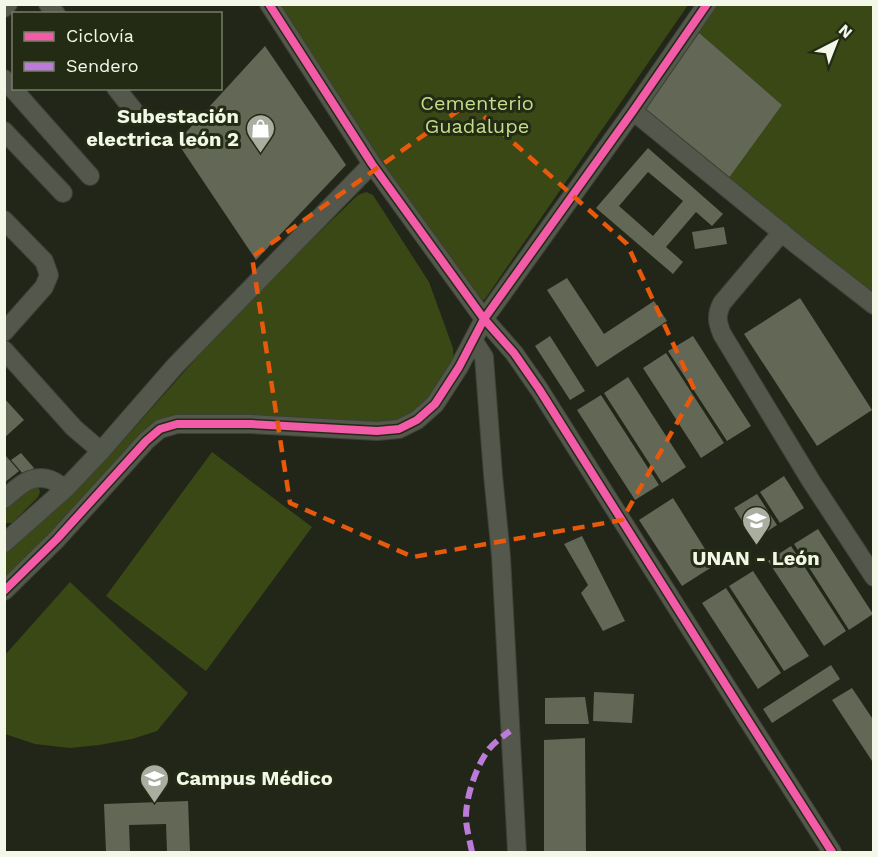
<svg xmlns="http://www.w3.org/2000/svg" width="878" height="857" font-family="'Work Sans',sans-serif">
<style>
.green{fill:#3a4816}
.building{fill:#626756;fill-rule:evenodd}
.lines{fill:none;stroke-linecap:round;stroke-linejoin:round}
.minor-casing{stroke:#3d4036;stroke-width:20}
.minor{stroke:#53574c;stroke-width:18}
.quiet{stroke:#bd7bd9;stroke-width:6;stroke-dasharray:12 6;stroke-linecap:butt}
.cycleway-casing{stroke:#242b14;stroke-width:11}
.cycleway{stroke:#f35aa7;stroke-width:8}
.marked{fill:none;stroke:#e8590c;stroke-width:4.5;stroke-dasharray:12 8;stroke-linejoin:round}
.labels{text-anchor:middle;stroke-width:6;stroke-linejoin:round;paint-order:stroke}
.park-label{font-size:20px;fill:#c3dd8a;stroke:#242b14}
.poi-label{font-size:20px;font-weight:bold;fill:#f2f7e8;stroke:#242b14;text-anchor:end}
</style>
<rect width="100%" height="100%" fill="#222619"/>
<path class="green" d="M277 5H688L485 299 473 307Z
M717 5H873V299L726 182 782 105 697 31Z
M366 192 373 195 429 282 453 348 454 364 415 417 393 423 173 418 5 585V552L17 543 120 444 207 346 278 272 358 195Z
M212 452 312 527 206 671 106 596Z
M26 485 38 486 40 492 38 497 12 523H5V507Z
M70 582 188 693 157 731 132 739 99 745 70 748 35 744 5 734V655Z"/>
<path class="building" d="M697 31 782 105 726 182 639 114Z
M265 46 346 165 256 260 177 142Z
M648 148 723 214 712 226 696 212 666 247 683 262 673 274 596 208ZM648 172 683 201 653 236 619 206Z
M724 227 727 244 695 249 692 232Z
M567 278 604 334 654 301 667 321 597 367 547 290Z
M800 298 872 410 817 446 744 334Z
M550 336 585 391 570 400 535 346Z
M693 336 751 426 727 441 668 351Z
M666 353 724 443 701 458 643 368Z
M628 377 686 467 662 483 604 393Z
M601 395 659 485 635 500 577 410Z
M4 398 24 420 4 438Z
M21 453 34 468 24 475 11 460Z
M6 456 19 471 4 483V458Z
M784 476 804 508 780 523 760 492Z
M757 494 777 525 754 540 734 508Z
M673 498 715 565 682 586 639 520Z
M818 529 873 614 849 630 794 544Z
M582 536 625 621 603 631 581 593 588 585 564 544Z
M791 546 846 631 824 646 768 561Z
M753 571 809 656 784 671 729 586Z
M726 588 781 673 758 689 702 603Z
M831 665 840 679 772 723 763 709Z
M852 688 874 721V764L832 700Z
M594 692 634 694 632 723 593 721Z
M585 697 589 724H545V698Z
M585 738 586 852H544V740Z
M188 801 190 852H167L166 824 129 825 130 852H106L104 804Z"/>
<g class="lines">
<defs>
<path id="minor" d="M48 4 56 14
M269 4 372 164 484 319 514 353 539 389 737 703 832 852
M4 8 8 4
M4 79 90 176
M116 88 135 112
M633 111 797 245 874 305
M4 131 63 193
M4 220 44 261 49 275 44 287 4 332
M782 232 722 303C716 315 717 322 722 334L811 481 874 577
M473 340 484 357 493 475 501 556 517 852
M4 350 74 428 101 451
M4 499C17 488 29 474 48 479 54 480 60 485 65 489
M4 543 65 489 101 451 175 366 372 164
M4 591 57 539 146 441 160 429 177 424H251L377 431 399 429 417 420 435 404 459 367 484 319 633 111 707 4"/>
</defs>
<use href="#minor" class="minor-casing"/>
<use href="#minor" class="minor"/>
<path class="quiet" d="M472 852C470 842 467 831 466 820 465 799 476 766 489 749 495 742 502 737 510 731"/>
<defs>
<path id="cycleway" d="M269 4 372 164 484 319 514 353 539 389 737 703 832 852
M4 591 57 539 146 441 160 429 177 424H251L377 431 399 429 417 420 435 404 459 367 484 319 633 111 707 4"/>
</defs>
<use href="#cycleway" class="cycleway-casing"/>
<use href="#cycleway" class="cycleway"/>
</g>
<path class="marked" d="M469 103 627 244 695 391 622 520 413 557 290 503 252 257Z"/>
<defs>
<symbol id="shop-pin" viewBox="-11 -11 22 30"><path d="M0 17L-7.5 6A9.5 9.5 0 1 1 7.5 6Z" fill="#a9aea0" stroke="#242b14"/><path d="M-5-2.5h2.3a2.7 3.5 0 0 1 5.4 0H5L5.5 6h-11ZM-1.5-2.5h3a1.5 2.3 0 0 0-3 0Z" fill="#fff"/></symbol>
<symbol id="university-pin" viewBox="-11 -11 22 30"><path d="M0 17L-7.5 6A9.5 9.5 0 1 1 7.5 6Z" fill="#a9aea0" stroke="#242b14"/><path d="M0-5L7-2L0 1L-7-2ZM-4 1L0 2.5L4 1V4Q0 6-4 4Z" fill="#fff"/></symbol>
</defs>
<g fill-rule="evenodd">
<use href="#shop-pin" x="244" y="112" width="33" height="45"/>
<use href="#university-pin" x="740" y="504" width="33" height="45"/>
<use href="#university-pin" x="138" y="762" width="33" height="45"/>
</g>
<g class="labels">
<g class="park-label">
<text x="477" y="110">Cementerio<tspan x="477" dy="23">Guadalupe</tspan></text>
</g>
<g class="poi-label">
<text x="239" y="123">Subestación<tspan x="239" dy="23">electrica león 2</tspan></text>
<text x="756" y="565" text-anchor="middle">UNAN - León</text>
<text x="176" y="785" text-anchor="start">Campus Médico</text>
</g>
</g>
<rect width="878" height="857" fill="none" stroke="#f2f7e8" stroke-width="12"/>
<rect x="12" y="12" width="210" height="78" fill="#242b14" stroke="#767d69" stroke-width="1.5"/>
<rect x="24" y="32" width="30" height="9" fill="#f35aa7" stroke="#767d69" stroke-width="1.5"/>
<text x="66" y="42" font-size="18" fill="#f2f7e8">Ciclovía</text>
<rect x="24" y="62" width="30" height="9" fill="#bd7bd9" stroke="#767d69" stroke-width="1.5"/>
<text x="66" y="72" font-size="18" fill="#f2f7e8">Sendero</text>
<g transform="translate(836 42) rotate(42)" stroke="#242b14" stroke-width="4.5" paint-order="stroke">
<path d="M0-4.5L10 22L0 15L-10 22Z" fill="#f2f7e8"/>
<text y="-9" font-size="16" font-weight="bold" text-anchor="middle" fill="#f2f7e8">N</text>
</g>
</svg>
